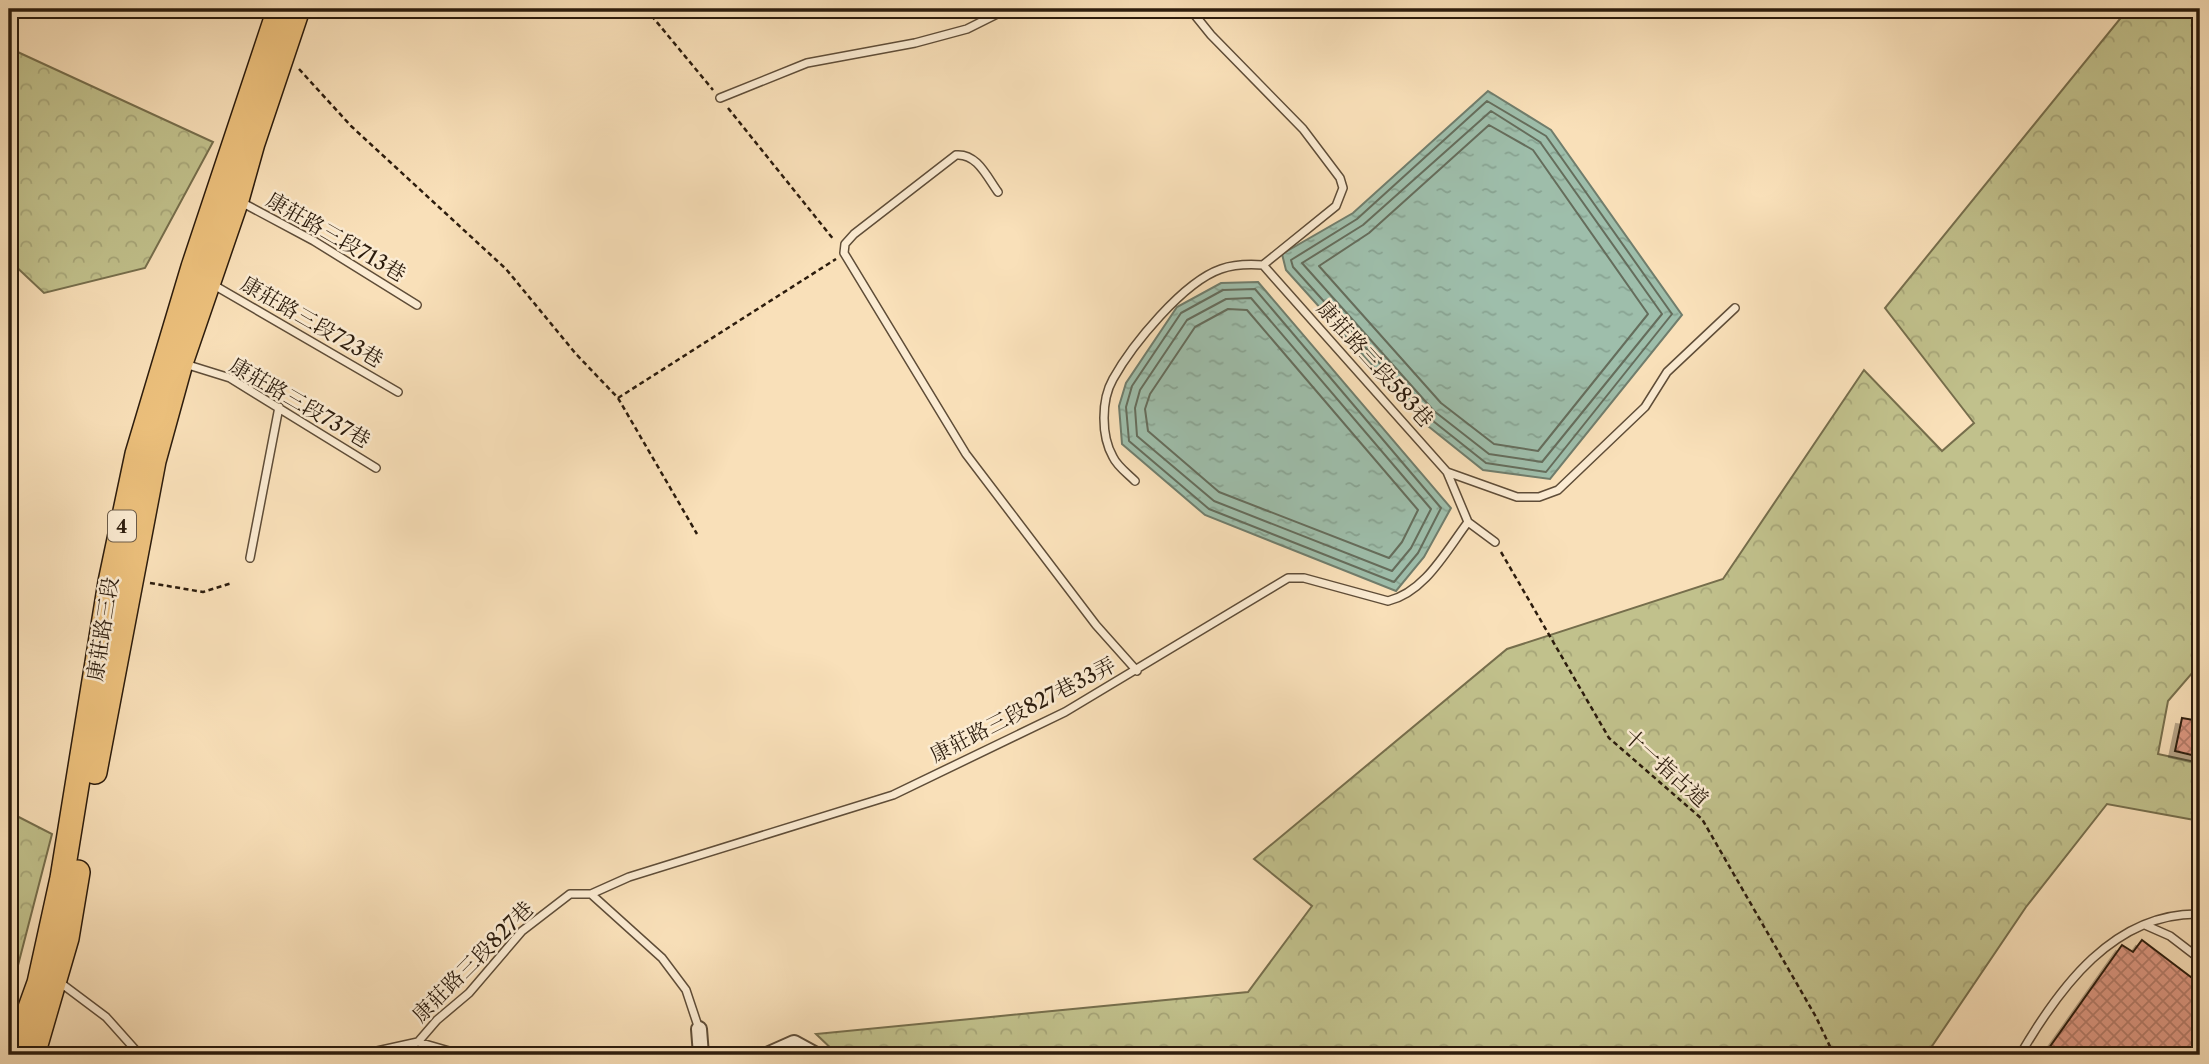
<svg xmlns="http://www.w3.org/2000/svg" width="2209" height="1064" font-family="'Libre Caslon Text','Noto Serif TC',serif">
<style>
.forest{fill:url(#forest-crowns);stroke:#766e4c;stroke-width:2}
.water{fill:url(#water-ripples);stroke:#707d6c;stroke-width:2}
.lines{fill:none;stroke-linecap:round;stroke-linejoin:round}
.shore{stroke:#656d5c;stroke-width:2}
.building{fill:url(#building-cross-hatch);stroke:#2c1c0d;stroke-width:2;filter:url(#shadow)}
.lane-casing{stroke:#5f4d38;stroke-width:10}
.street-casing{stroke:#5f4d38;stroke-width:18}
.primary-casing{stroke:#2c1c0d;stroke-width:26}
.path{stroke:#2c1c0d;stroke-width:2.5;stroke-dasharray:5 3.5;stroke-linecap:butt}
.lane{stroke:#fbebd2;stroke-width:7}
.street{stroke:#fbebd2;stroke-width:14}
.primary{stroke:#ecc07c;stroke-width:23}
.labels{text-anchor:middle;stroke-width:5;stroke-linejoin:round;paint-order:stroke}
.shield{fill:#fbebd2;stroke:#6a5a48;stroke-width:2}
.shield-label{font-size:19px;font-weight:bold;fill:#2c1c0d}
.street-label{font-size:21px;fill:#2c1c0d;stroke:#fbebd2}
</style>
<defs>
<pattern id="forest-crowns" width="20" height="18" patternUnits="userSpaceOnUse" patternTransform="scale(1.75)"><rect width="20" height="18" fill="#c1c18c"/><path d="M2 6a3 3 0 1 1 6 0M12 15a3 3 0 1 1 6 0" fill="none" stroke="#a6a578"/></pattern>
<pattern id="water-ripples" width="26" height="14" patternUnits="userSpaceOnUse" patternTransform="scale(1.75)"><rect width="26" height="14" fill="#9ebeab"/><path d="M2 4q2-2 4 0t4 0M15 11q2-2 4 0t4 0" fill="none" stroke="#88a392"/></pattern>
<pattern id="building-cross-hatch" width="8" height="8" patternUnits="userSpaceOnUse" patternTransform="scale(1.75)"><rect width="8" height="8" fill="#df9984"/><path d="M0 0l8 8M0 8l8-8" fill="none" stroke="#b57c6a"/></pattern>
<filter id="shadow"><feDropShadow dx="-6" dy="6" stdDeviation="0" flood-color="#0004"/></filter>
</defs>
<rect width="100%" height="100%" fill="#f9e0b9"/>
<filter id="stains"><feTurbulence type="fractalNoise" baseFrequency=".00286" numOctaves="4"/><feColorMatrix values="0 0 0 0 .2 0 0 0 0 .09 0 0 0 0 .02 0 0 0 .5 -.17"/></filter>
<radialGradient id="worn" r=".72"><stop offset=".6" stop-color="#630" stop-opacity="0"/><stop offset="1" stop-color="#630" stop-opacity=".3"/></radialGradient>
<path class="forest" d="M2128 9H2200V664L2168 701 2158 754 2200 763V821L2107 804 2026 907 1926 1055H838L816 1034 1248 992 1312 906 1254 859 1507 649 1723 579 1864 370 1942 451 1974 423 1885 308Z
M9 48 213 142 145 268 44 293 9 260Z
M9 812 52 834 9 1000Z"/>
<path class="water" d="M1488 91 1551 130 1682 315 1550 479 1483 470 1423 422 1286 270 1282 254 1353 213Z
M1258 282 1451 508 1424 557 1396 591 1205 515 1122 444 1119 406 1126 383 1177 307 1221 283Z"/>
<g class="lines">
<path class="shore" d="M1487 101 1546 136 1672 314 1546 472 1486 463 1428 417 1293 267 1291 260 1357 219Z
M1491 111 1540 142 1662 314 1542 462 1489 454 1434 411 1302 263 1363 225Z
M1489 125 1533 150 1648 314 1538 451 1494 444 1441 403 1319 266 1369 233Z
M1255 289 1441 508 1418 553 1394 582 1209 509 1129 441 1126 407 1132 386 1181 313 1223 290Z
M1251 298 1431 509 1411 548 1392 571 1214 501 1137 436 1135 408 1140 390 1187 320 1226 299Z
M1228 309 1247 310 1418 510 1402 542 1389 558 1219 492 1148 431 1145 409 1150 394 1195 327Z"/>
</g>
<path class="building" d="M2182 718 2200 721V757L2175 751Z
M2142 940 2200 984V1039L2188 1055H2044L2122 945 2133 952Z"/>
<g class="lines">
<defs>
<path id="lane" d="M1190 9 1211 35 1303 129 1340 178 1343 188 1336 206 1263 265
M720 98 807 63 915 43 967 29 1007 9
M998 192C987 177 977 153 956 155L854 234 845 244 844 253 966 454 1096 625 1137 671
M241 202 314 241 417 305
M1263 265 1447 472 1517 497H1539L1558 490 1645 407 1667 372 1735 308
M212 284 398 392
M185 364 230 378 376 468
M1447 472 1468 522 1495 542
M1135 481C1128 474 1117 466 1113 457 1101 436 1101 400 1113 379 1132 345 1183 282 1221 269 1235 264 1249 264 1263 265
M250 558 279 407
M591 894 662 958 686 990 699 1029
M2145 925 2170 936 2200 959
M58 981 106 1017 140 1055
M418 1042 463 1055
M359 1055 418 1042 437 1020 469 993 522 931 570 894H591L629 877 893 795 1065 712 1288 578H1304L1388 601C1425 592 1446 551 1468 522
M2020 1055C2059 988 2114 912 2200 914"/>
<path id="street" d="M699 1029 701 1055
M767 1055 794 1043 816 1055"/>
<path id="primary" d="M95 772 154 461 181 363 237 200 253 143 298 9
M13 1055 39 983 62 878 110 582 137 454 193 267 279 9
M33 1055 67 938 78 872"/>
</defs>
<use href="#lane" class="lane-casing"/>
<use href="#street" class="street-casing"/>
<use href="#primary" class="primary-casing"/>
<path class="path" d="M646 9 713 90
M2076 9 2077 10
M299 69 351 126 506 269 576 354 618 398 697 534
M728 108 834 240
M618 398 836 259
M1501 552 1609 738 1702 819 1816 1017 1834 1055
M150 583 203 592 232 583"/>
<use href="#lane" class="lane"/>
<use href="#street" class="street"/>
<use href="#primary" class="primary"/>
</g>
<g class="labels">
<rect class="shield" x="108" y="510.5" width="28" height="31" rx="5"/>
<g class="shield-label">
<text x="122" y="533">4</text>
</g>
<g class="street-label">
<text transform="translate(336 237) rotate(30)" y="7">康莊路三段713巷</text>
<text transform="translate(312 322) rotate(30)" y="7">康莊路三段723巷</text>
<text transform="translate(1375 364) rotate(48)" y="7">康莊路三段583巷</text>
<text transform="translate(300 403) rotate(30)" y="7">康莊路三段737巷</text>
<text transform="translate(103 629) rotate(-81)" y="7">康莊路三段</text>
<text transform="translate(1023 710) rotate(-27)" y="7">康莊路三段827巷33弄</text>
<text transform="translate(1666 768) rotate(42)" y="7">十一指古道</text>
<text transform="translate(473 962) rotate(-45)" y="7">康莊路三段827巷</text>
</g>
</g>
<rect width="2209" height="1064" fill="none" stroke="#f9e0b9" stroke-width="35"/>
<rect x="10" y="10" width="2188" height="1043" fill="none" stroke="#2c1c0d" stroke-width="3.5"/>
<rect x="18" y="18" width="2174" height="1029" fill="none" stroke="#2c1c0d" stroke-width="2"/>
<rect width="100%" height="100%" filter="url(#stains)"/>
<rect width="100%" height="100%" fill="url(#worn)"/>
</svg>
